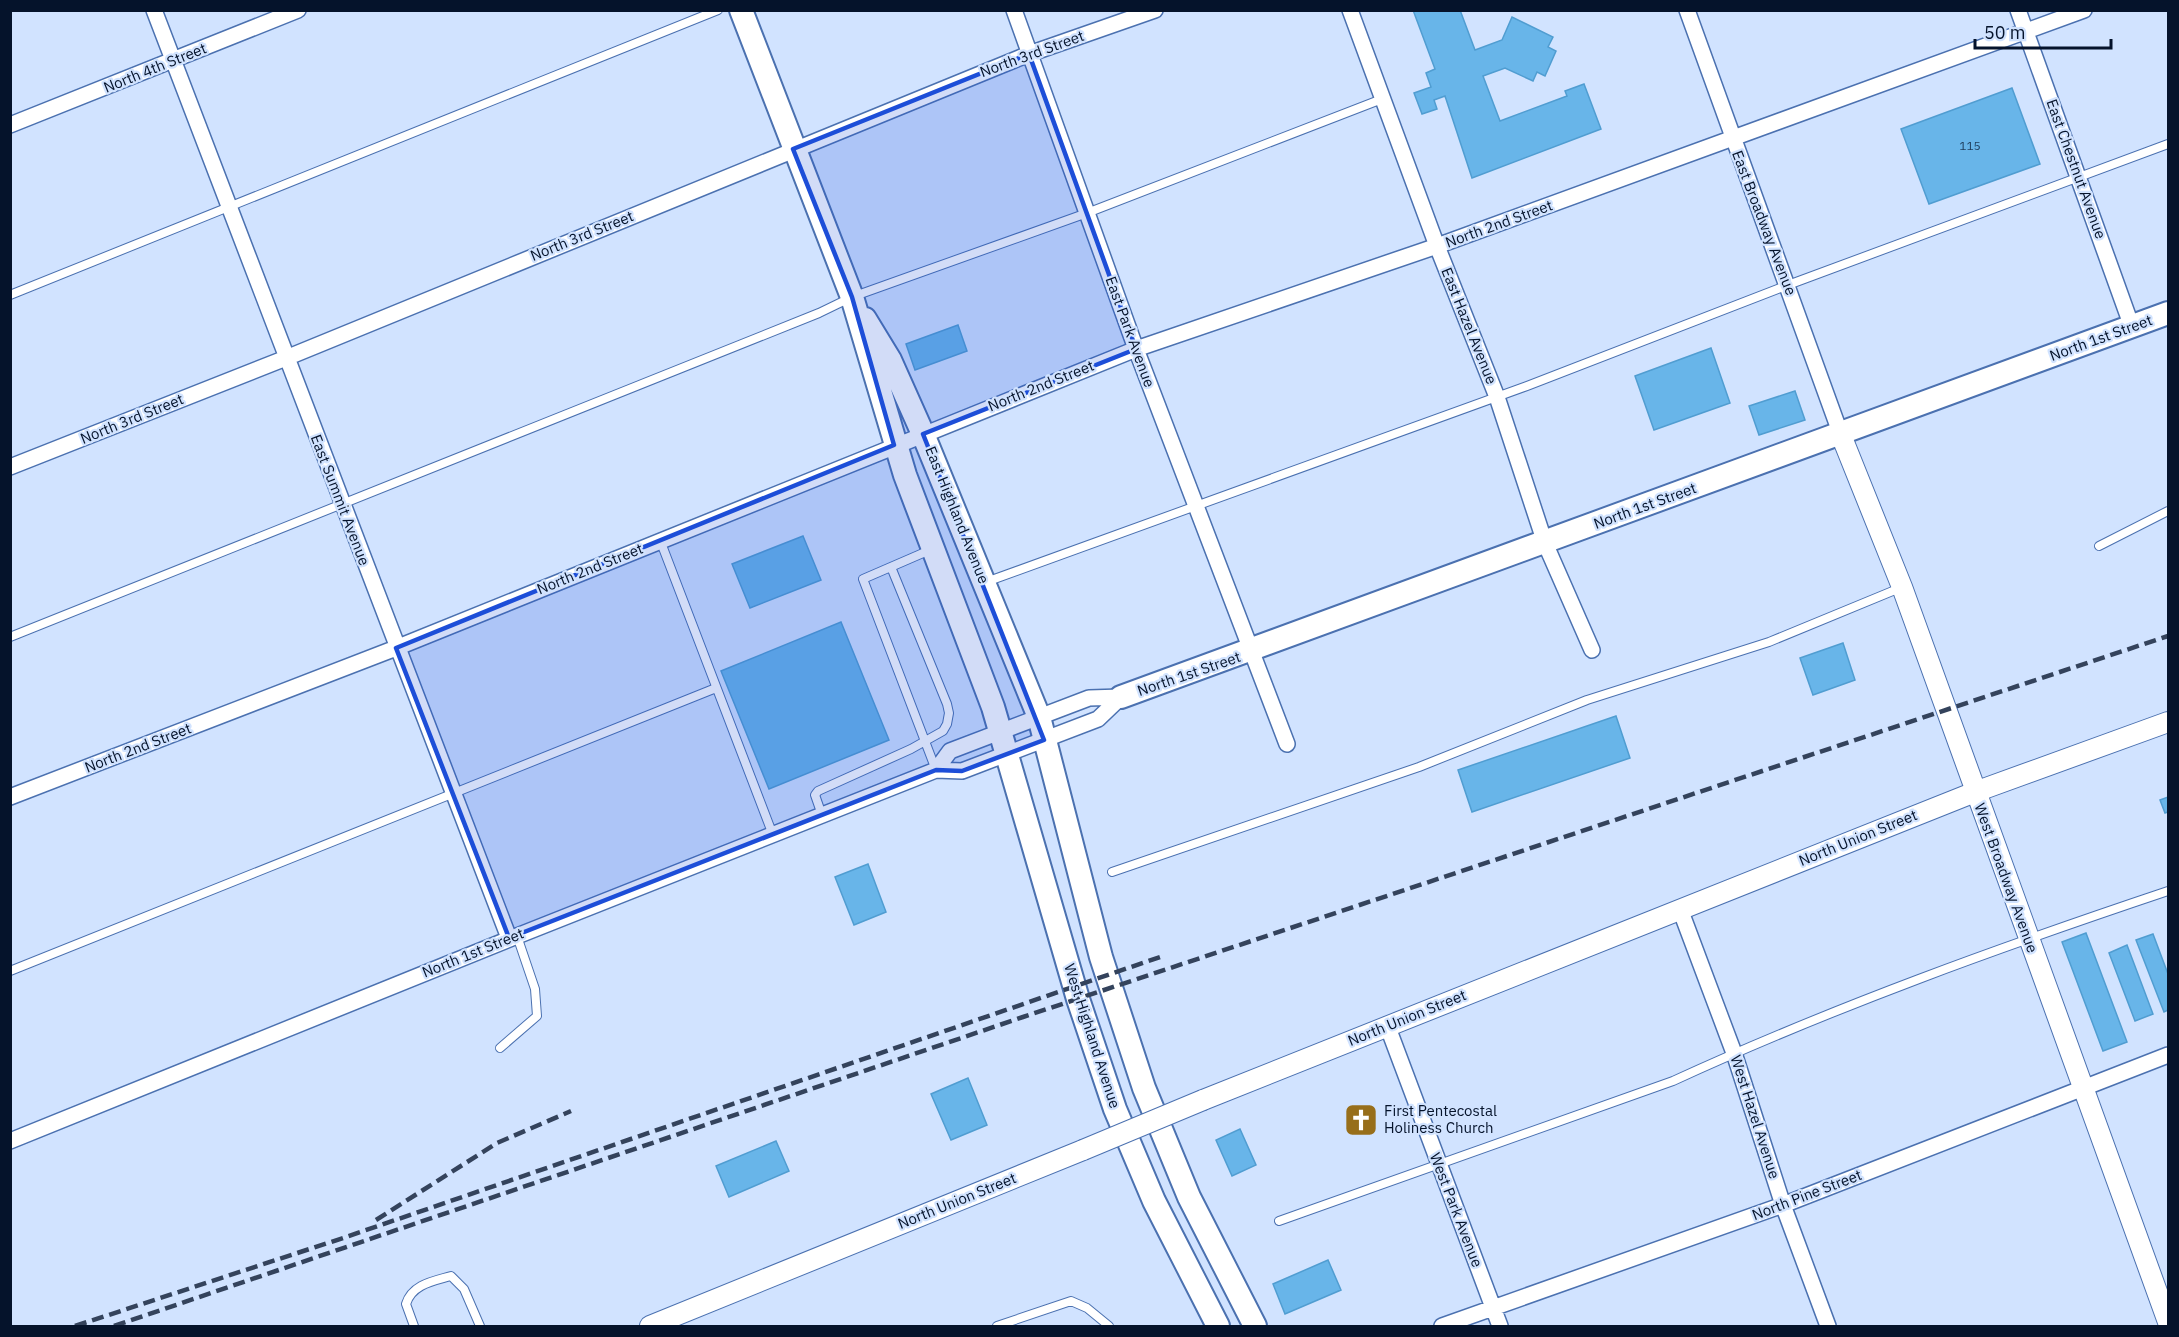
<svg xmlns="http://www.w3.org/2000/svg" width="2179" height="1337" font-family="'IBM Plex Sans',sans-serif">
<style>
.building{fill:#68b5e9;stroke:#509dd1;stroke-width:1.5}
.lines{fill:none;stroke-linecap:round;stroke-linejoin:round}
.service-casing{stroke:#4b71b0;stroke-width:10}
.minor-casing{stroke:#4b71b0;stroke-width:18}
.tertiary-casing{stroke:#4b71b0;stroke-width:22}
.secondary-casing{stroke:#4b71b0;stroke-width:26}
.service{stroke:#fff;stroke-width:8}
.minor{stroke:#fff;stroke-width:15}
.tertiary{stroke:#fff;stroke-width:20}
.secondary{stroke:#fff;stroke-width:22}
.rail{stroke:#34435c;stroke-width:4.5;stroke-dasharray:12 6;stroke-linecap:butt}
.tertiary-bridge-casing{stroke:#4b71b0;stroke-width:22;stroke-linecap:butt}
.tertiary-bridge{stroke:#fff;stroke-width:20}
.marked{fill:#1d4ed8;fill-opacity:0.2;stroke:#1d4ed8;stroke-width:4.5;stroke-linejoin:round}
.labels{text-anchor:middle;stroke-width:4.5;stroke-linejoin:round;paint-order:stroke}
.number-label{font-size:12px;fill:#1e3c5a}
.street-label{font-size:15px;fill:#05132b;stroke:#d1e3ff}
.poi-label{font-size:15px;fill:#05132b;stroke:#d1e3ff;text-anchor:start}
</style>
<rect width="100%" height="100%" fill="#d1e3ff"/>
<path class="building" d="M1413 10H1460L1475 50 1502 40 1512 17 1553 37 1548 47 1556 51 1545 76 1537 72 1533 81 1505 68 1483 76 1500 121 1567 96 1565 91 1584 84 1601 129 1472 178 1445 96 1434 100 1437 109 1422 114 1414 93 1431 87 1426 73 1435 69Z
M2012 88 2040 164 1929 204 1901 129Z
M958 325 967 351 915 370 906 344Z
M1711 348 1730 403 1654 430 1635 376Z
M1795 391 1805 420 1759 435 1749 406Z
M803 536 821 580 750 608 732 564Z
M841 622 889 740 769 789 721 671Z
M1843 643 1855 680 1813 695 1800 658Z
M1616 716 1630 758 1472 812 1458 770Z
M2168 797V812L2165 813 2160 800Z
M868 864 886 912 854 925 835 877Z
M2086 933 2127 1042 2103 1051 2062 942Z
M2153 934 2168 974V1010L2164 1012 2136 940Z
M2127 945 2153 1014 2135 1021 2109 953Z
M968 1078 987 1125 951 1140 931 1094Z
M1240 1129 1256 1165 1232 1176 1216 1140Z
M776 1141 789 1171 729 1197 716 1166Z
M1328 1260 1341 1290 1285 1314 1273 1284Z"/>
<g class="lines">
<defs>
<path id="service" d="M10 295 718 10
M660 540 773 835
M2099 546 2168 511
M930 550 863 579 936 770
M986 582 1527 386 1788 285 2168 144
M10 637 819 313 852 297 1087 213 1382 99
M822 815 815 795 818 791 911 749 943 731 947 724 949 713 947 704 891 567
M1112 872 1419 767 1587 700 1769 642 1900 588
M10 971 716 688
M500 1048 537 1016 535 989 517 936
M1279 1221 1673 1081C1834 1007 2001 947 2168 891
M414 1326 406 1304C412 1284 434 1281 451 1276L464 1289 480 1326
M997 1326 1071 1301 1087 1308 1109 1326"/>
<path id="minor" d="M154 10 509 938
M1014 10 1136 349 1287 744
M1350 10 1437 246 1497 397 1545 543 1592 650
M1687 10 1841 435
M2018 10 2132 327
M10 125 298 10
M10 467 286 358 1029 54 1155 10
M936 770 950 751 1089 698 1121 697
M10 797 396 648 1136 349 1437 246 2084 10
M1680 909 1734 1053 1783 1205 1828 1326
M1387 1025 1500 1326
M10 1141 517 936 936 770 962 771 1098 719 1121 697
M1442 1326 1783 1205 2168 1055"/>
<path id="tertiary" d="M1841 435 1902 587 2168 1322
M1203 1100 1975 792 2168 722
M650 1326 1083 1150"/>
<path id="secondary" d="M741 10 852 297 905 475 993 707 1078 999 1115 1109 1154 1201 1218 1326
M865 319 890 360 923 434 1039 717 1101 957 1144 1088 1189 1197 1255 1326
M1121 697 2168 313"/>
</defs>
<use href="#service" class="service-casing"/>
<use href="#minor" class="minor-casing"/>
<use href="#tertiary" class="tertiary-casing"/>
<use href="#secondary" class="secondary-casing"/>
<use href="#service" class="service"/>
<use href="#minor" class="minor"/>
<use href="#tertiary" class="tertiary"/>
<use href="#secondary" class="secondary"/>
<path class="rail" d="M376 1220 497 1143 571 1111
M75 1326 343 1238 1160 957
M114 1326 1023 1017 2168 636"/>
<defs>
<path id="tertiary-bridge" d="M1083 1150 1203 1100"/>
</defs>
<use href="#tertiary-bridge" class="tertiary-bridge-casing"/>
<use href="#tertiary-bridge" class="tertiary-bridge"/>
</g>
<path class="marked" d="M1029 54 1136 349 923 434 1044 740 962 771 936 770 509 938 396 648 894 445 852 297 793 149Z"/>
<defs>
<symbol id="church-square" viewBox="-11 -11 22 22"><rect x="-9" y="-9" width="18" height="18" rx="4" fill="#976e1a" stroke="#d1e3ff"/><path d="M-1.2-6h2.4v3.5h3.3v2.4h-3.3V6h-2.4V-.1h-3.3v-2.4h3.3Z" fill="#fff"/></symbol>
</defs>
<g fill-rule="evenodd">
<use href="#church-square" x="1342" y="1101" width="38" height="38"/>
</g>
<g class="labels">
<g class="number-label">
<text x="1970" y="150">115</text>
</g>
<g class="street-label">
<text transform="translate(1032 54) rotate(-20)" y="5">North 3rd Street</text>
<text transform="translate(155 68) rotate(-22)" y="5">North 4th Street</text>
<text transform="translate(2076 169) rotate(70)" y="5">East Chestnut Avenue</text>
<text transform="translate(1764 223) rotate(69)" y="5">East Broadway Avenue</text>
<text transform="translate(1499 224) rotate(-20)" y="5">North 2nd Street</text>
<text transform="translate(582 236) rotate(-22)" y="5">North 3rd Street</text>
<text transform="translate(1469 326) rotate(68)" y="5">East Hazel Avenue</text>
<text transform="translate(1130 332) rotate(70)" y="5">East Park Avenue</text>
<text transform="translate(2101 338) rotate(-20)" y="5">North 1st Street</text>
<text transform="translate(1041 386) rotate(-22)" y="5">North 2nd Street</text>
<text transform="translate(132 419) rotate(-22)" y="5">North 3rd Street</text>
<text transform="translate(340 500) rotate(69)" y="5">East Summit Avenue</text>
<text transform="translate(1645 506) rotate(-20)" y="5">North 1st Street</text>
<text transform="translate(957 515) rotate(68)" y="5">East Highland Avenue</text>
<text transform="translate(590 569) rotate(-22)" y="5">North 2nd Street</text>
<text transform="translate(1189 674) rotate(-19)" y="5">North 1st Street</text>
<text transform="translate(138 748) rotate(-21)" y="5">North 2nd Street</text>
<text transform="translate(1858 838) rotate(-22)" y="5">North Union Street</text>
<text transform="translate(2006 878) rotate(70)" y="5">West Broadway Avenue</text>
<text transform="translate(473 953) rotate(-22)" y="5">North 1st Street</text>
<text transform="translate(1407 1018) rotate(-22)" y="5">North Union Street</text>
<text transform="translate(1092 1036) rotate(72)" y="5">West Highland Avenue</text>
<text transform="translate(1755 1117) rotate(72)" y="5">West Hazel Avenue</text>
<text transform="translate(1807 1195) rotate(-21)" y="5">North Pine Street</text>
<text transform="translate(957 1201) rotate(-22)" y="5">North Union Street</text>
<text transform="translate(1456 1210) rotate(69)" y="5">West Park Avenue</text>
</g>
<g class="poi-label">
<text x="1384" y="1116">First Pentecostal<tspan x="1384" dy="17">Holiness Church</tspan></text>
</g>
</g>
<rect width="2179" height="1337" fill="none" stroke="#05132b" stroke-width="24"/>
<path d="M1975 39v9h136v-9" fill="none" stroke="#05132b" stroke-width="3"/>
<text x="1984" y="39" font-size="18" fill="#05132b" stroke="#d1e3ff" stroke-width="4.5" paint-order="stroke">50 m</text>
</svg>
